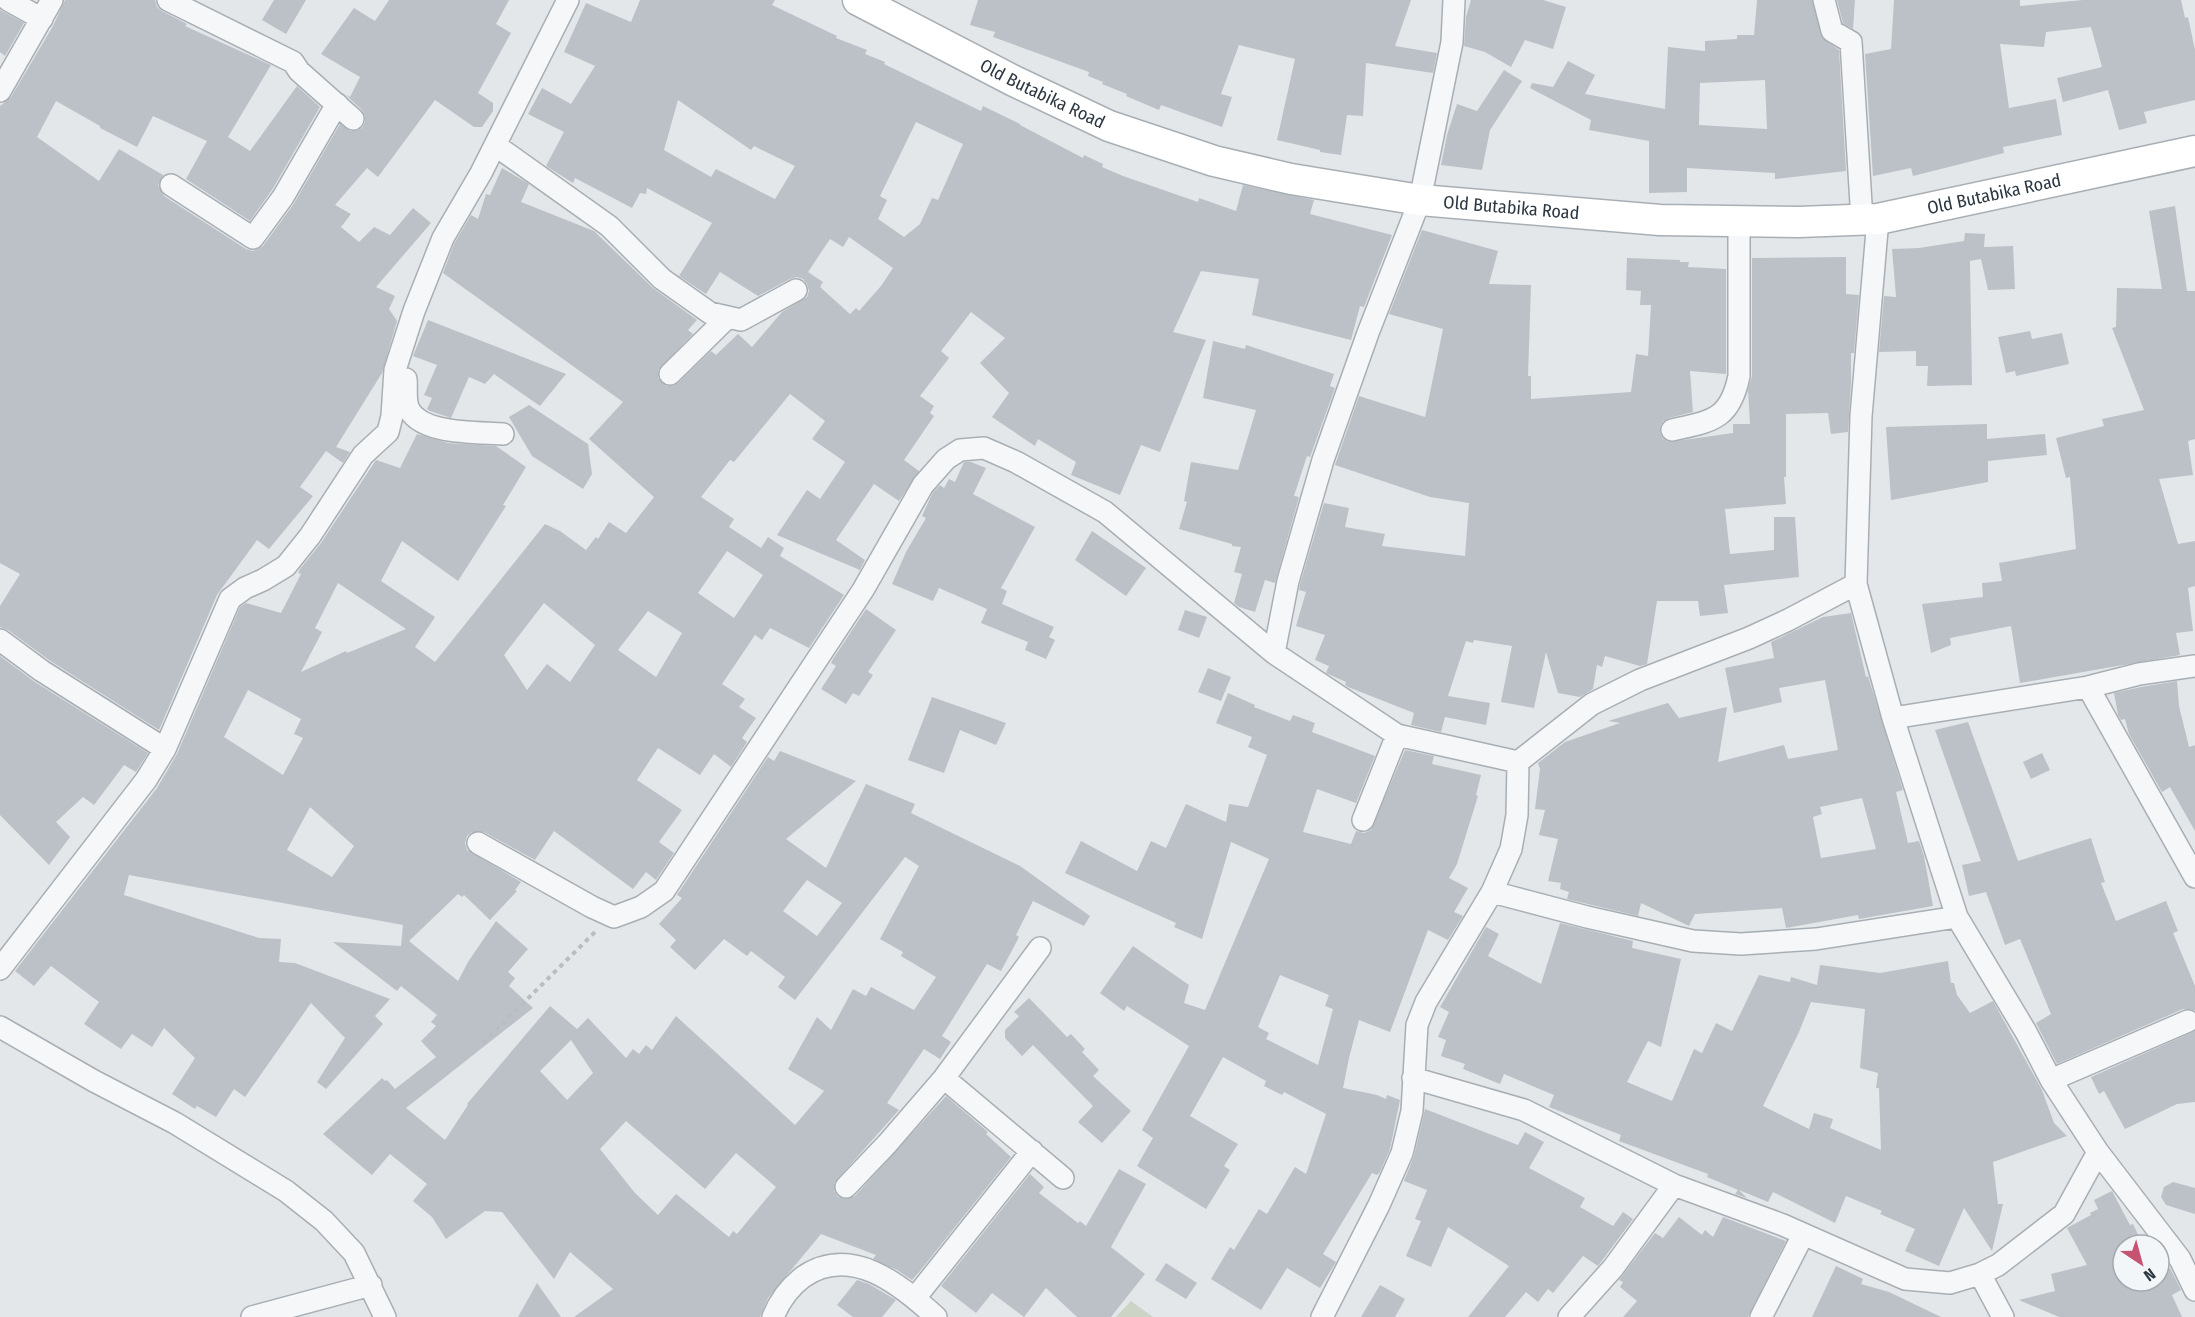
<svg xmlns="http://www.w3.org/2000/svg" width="2195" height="1317" font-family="'Fira Sans Condensed',sans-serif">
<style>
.green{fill:#cbd4c5}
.building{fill:#bbc1c7;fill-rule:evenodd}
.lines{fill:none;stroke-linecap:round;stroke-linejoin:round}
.street-casing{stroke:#a8afb4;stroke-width:24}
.secondary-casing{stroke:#a8afb4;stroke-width:33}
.path{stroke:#b9bdc2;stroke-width:4;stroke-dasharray:4.5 4.5;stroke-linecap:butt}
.street{stroke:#f6f7f9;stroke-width:21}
.secondary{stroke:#fff;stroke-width:30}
.labels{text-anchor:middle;stroke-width:4.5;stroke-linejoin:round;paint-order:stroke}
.street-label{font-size:18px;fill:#2c3741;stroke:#f3f6f8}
</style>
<rect width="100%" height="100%" fill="#e3e7ea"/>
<path class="green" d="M1131 1301 1153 1317H1116Z"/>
<path class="building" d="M65 0H155L157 7 162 11 187 24 185 26 271 65 228 137 250 151 297 86 320 107 272 190 250 221 186 179 207 141 153 116 137 147 100 128V126L56 101 37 137 99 181 119 149 163 175 158 185 164 196 246 249 253 251 263 246 293 205 340 124 350 131H356L362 128 365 122V116L362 110 346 95 350 97 360 77 321 54 354 8 375 21 389 0H509L496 24 511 33 478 93 493 103V111L482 127H474L435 100 378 177 367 168 335 205 351 214 341 227 359 242 374 227 390 235 413 208 431 223 376 287 395 296 389 309 397 321 382 373 336 447 350 452 343 463 326 451 300 487 313 496 269 549 257 540 217 595 159 730 49 660 8 630 0 627V606L20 574 0 563V106L11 97 53 26Z
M274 0H306L286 34 262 20Z
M640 0H775L772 5 837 36 836 38 867 50 865 54 885 62 884 64 981 111 983 106 1020 124V125L1083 158 1084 155 1103 164 1102 167 1123 176 1198 202 1199 198 1236 211 1243 185 1314 200 1310 214 1392 235 1364 307 1360 306 1351 340 1252 315 1259 279 1201 271 1173 332 1206 340 1160 452 1141 445 1120 495 1071 475 1076 462 1038 439 1035 446 992 417 1009 393 980 363 1005 338 971 312 941 351 949 358 920 396 934 406 930 413 934 416 904 460 919 471 899 501 874 484 836 540 865 560 860 570 777 535 807 490 820 499 845 462 812 439 825 421 790 394 734 462 730 460 701 497 734 519 729 527 761 548 768 537 784 548 780 556 844 595 809 648 770 628 762 640 755 635 722 684 745 699 739 707 756 718 742 738 747 742 731 767 714 754 700 775 658 748 637 780 682 810 659 842 674 853 656 880 646 872 633 889 554 831 535 860 484 832H472L467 836 465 843 467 850 521 882 515 890 517 891 490 920 464 895 462 897 458 894 409 941 458 981 468 962 496 921 528 949 508 972 515 978 509 986 533 1008 406 1108 445 1140 468 1105 467 1104 550 1006 577 1029 588 1018 626 1058 633 1049 639 1054 646 1045 652 1050 676 1016 795 1125 824 1091 788 1069 817 1017 831 1030 853 989 866 996 871 987 914 1010 936 977 901 956 903 952 880 939 919 866 905 857 795 1000 778 987 785 977 751 951 747 956 724 939 695 970 670 947 676 940 659 924 682 898 677 895 768 757 774 761 780 751 856 781 786 839 826 868 866 784 915 804 911 813 1020 866 1090 916 1084 926 1033 901 1016 935 1019 937 1001 971 987 964 942 1036 951 1042 940 1059 924 1049 887 1103 899 1110 834 1183V1191L838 1197 844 1199 855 1196 946 1096 988 1132 986 1134 1011 1157 920 1271 912 1280 897 1270 873 1259 876 1255 821 1234 768 1298 760 1317H574L613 1289 570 1252 554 1279 502 1212 485 1211 446 1239 432 1217 413 1201 427 1184 390 1154 372 1175 323 1134 382 1078 385 1081 387 1080 395 1089 436 1057 421 1041 436 1026 431 1022 437 1015 401 986 397 991 333 942 401 946 403 925 129 875 124 895 259 938 281 939 279 962 295 963 390 999 375 1016 383 1024 326 1089 317 1082 345 1038 311 1003 245 1097 234 1089 216 1117 197 1106 195 1109 172 1094 195 1058 164 1028 152 1047 132 1034 121 1049 84 1024 99 1002 51 966 34 986 15 971 157 788 177 754 240 607 246 603 281 613 301 574 298 573 300 569 321 543 376 460 400 468 417 434 448 443 496 446 526 467 503 505 506 506 458 581 402 541 381 581 435 617 415 647 435 662 545 524 560 531 586 550 596 537 598 539 609 522 626 533 654 497 589 439 623 402 443 273 454 244 471 215 478 219 486 194 490 195 502 168 529 184 521 202 594 231 653 288 697 320 688 330 693 334 658 370V378L666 386H673L678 383 711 351 716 355 738 334 752 347 782 312 807 297 809 291 807 284 803 279 797 277 790 279 758 296 720 272 706 294 679 276 712 223 647 188 646 194 640 193 632 208 575 178 573 183 546 166 564 132 528 114 542 88 571 104 595 66 564 52 586 3 631 22ZM678 100 751 150 754 146 795 166 775 199 716 169 711 177 664 150ZM916 122 963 144 938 200 932 198 920 224 904 237 878 219 887 200 880 196ZM849 237 893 268 881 286 859 311 856 308 850 314 820 287 823 282 808 272 830 239 843 247ZM727 551 763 575 734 618 698 593ZM338 583 406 629 347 653 346 651 301 672 322 632 315 628ZM544 603 595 645 570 682 547 664 527 690 504 655ZM648 611 682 633 656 677 618 650ZM248 690 301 719 294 734 303 738 283 775 224 737ZM310 807 354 846 332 877 287 850ZM807 880 842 903 817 936 783 911ZM571 1040 593 1073 567 1100 540 1071ZM626 1121 705 1189 736 1153 776 1187 737 1234 733 1231 729 1237 676 1194 658 1215 635 1193 600 1149Z
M978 0H1411L1395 46 1437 53 1433 73 1366 63 1363 116 1347 115 1341 155 1320 152V150L1277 140 1295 59 1239 45 1221 94 1232 97 1222 127 1161 105 1159 110 1126 96 1127 94 1102 84 1103 82 1088 76 1089 72 993 37 995 32 970 25Z
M1471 0H1543L1566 7 1553 49 1525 40 1511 67 1485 52 1464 46 1466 17Z
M1757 0H1812L1822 38 1839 50 1846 171 1775 179V173L1687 168V192L1649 193V141L1589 130 1591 120 1530 88 1532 83 1553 87 1568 61 1595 75 1585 94 1665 109 1668 47 1705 51V41L1737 39V35H1754ZM1765 80 1767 129 1699 125 1700 83Z
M1837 0H1855L1853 29 1843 23Z
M1894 0H2020V6L2083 0H2181L2185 18 2188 17 2195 50V100L2144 112 2147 123 2119 130 2108 90 2063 102 2057 78 2102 67 2091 27 2046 32 2044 47 2000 44 2009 108 2056 99 2062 135 2003 147 2004 153 1913 176 1911 168 1873 176 1865 54 1891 49Z
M0 10 24 23 5 56 0 52Z
M1504 70 1522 81 1490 130 1482 170 1441 165 1447 135 1457 104 1477 111Z
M2175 206 2187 291H2195V439L2188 441 2193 475 2159 479 2178 544 2195 541V586L2188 588 2193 631 2176 633 2180 655 2020 683 2011 626 1950 638 1951 645 1931 653 1922 604 1983 597 1982 583 2002 581 1999 563 2076 549 2070 477 2066 478 2056 438 2104 426 2102 419 2144 410 2112 328 2116 327 2117 288 2162 289 2149 211Z
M1422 230 1498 251 1489 284 1531 285 1528 376H1531V399L1631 392 1636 354 1648 356 1651 305H1640L1641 291 1626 290 1627 258 1680 260V262H1689L1688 267 1726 269V374L1690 371 1693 412 1669 418 1663 421 1660 427V433L1663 439 1669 442 1733 433V424H1750L1748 390 1752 376V258L1846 257V294L1859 295 1854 353H1851V383L1848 432 1831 434 1828 413 1786 414V477H1784L1786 504 1725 509 1730 554 1774 550V517H1795L1799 577 1724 585 1728 613 1700 616 1698 601H1657L1647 664 1640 666 1605 656 1602 667 1597 665 1593 689 1580 697 1558 693 1546 652 1534 708 1501 702 1512 646 1474 640 1473 643 1466 641 1448 696 1490 703 1486 725 1445 717 1441 732 1411 725 1414 713 1348 687 1345 685 1346 682 1326 673 1329 666 1315 660 1325 635 1296 626 1306 592 1299 590 1300 584 1324 503 1349 508 1345 527 1385 534 1382 546 1465 556 1469 503 1430 497 1335 465 1359 396 1425 417 1443 329 1389 314Z
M1965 233 1985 234 1984 247 2013 246 2015 289 1988 290 1981 259 1970 261 1972 385 1927 386 1928 366H1916V351L1879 352 1884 296 1896 297 1892 249 1919 248 1964 241Z
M428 320 566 374 540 406 494 374 485 384 469 377 451 418 430 411 427 409 432 398 424 395 437 365 413 356Z
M2030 331 2032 339 2062 333 2069 364 2016 376 2015 371 2006 373 1998 337Z
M1213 341 1245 349 1246 345 1334 374 1330 386 1335 388 1310 457 1307 456 1294 496 1299 497 1275 583 1265 580 1255 612 1239 607 1234 603 1242 574 1234 572 1241 547 1232 546V544L1179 529 1187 502 1184 501 1191 462 1238 470 1256 410 1203 398Z
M529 405 588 444 592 474 583 489 532 456 509 417Z
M1987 424V439L2045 434 2047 455 1988 461V482L1891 500 1886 427Z
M964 462H971L986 468 973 494 1035 527 1001 588 1007 591 1002 604 1054 627 1049 637 1055 640 1046 659 1025 650 1028 642 981 623 987 609 939 588 933 601 892 584 906 552 926 518 922 516 933 492 940 485 944 488 949 479 955 482Z
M1092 531 1146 568 1126 596 1075 560Z
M866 609 896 630 868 672 873 675 859 696 853 693 846 704 821 689 836 666 831 663 833 659Z
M1185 610 1207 617 1199 638 1178 630Z
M1851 613 1866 677 1868 676 1903 790 1896 792 1908 843 1919 841 1924 856 1933 906 1859 919 1858 915 1786 928 1782 908 1695 914 1689 926 1641 903 1638 916 1567 899 1569 892 1560 889 1561 883 1548 881 1558 839 1539 835 1545 810 1535 809 1540 769 1538 763 1565 742 1620 723 1608 721 1668 703 1679 718 1727 707 1718 762 1784 745 1788 759 1838 750 1825 680 1779 688 1782 702 1734 713 1725 668 1774 658 1771 642 1823 617ZM1862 798 1876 849 1821 858 1813 817 1822 814 1820 807Z
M0 656 35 682 148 753 136 772 124 765 94 805 83 797 56 822 70 837 49 865 0 815Z
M1208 668 1231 677 1221 701 1198 692Z
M2177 681 2179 706 2189 747 2195 745V831L2170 787 2162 792 2129 734 2125 719 2121 720 2118 715 2114 693 2141 687Z
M1228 693 1255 705 1254 707 1290 721 1293 715 1315 723 1312 732 1375 756 1356 803 1317 789 1303 832 1351 844 1356 831 1364 833 1371 830 1405 750 1434 756 1432 764 1481 775 1476 795 1478 796 1457 864 1449 878 1468 888 1454 912 1463 916 1448 940 1428 930 1390 1032 1359 1020 1349 1058 1343 1088 1377 1095 1386 1099 1387 1095 1400 1100 1390 1149 1380 1172 1377 1175 1372 1173 1323 1254 1336 1262 1320 1288 1287 1268 1261 1310 1211 1279 1230 1247 1234 1250 1259 1209 1267 1214 1295 1167 1306 1174 1326 1114 1284 1092 1282 1095 1264 1086 1266 1081 1223 1057 1190 1116 1238 1144 1224 1166 1230 1170 1206 1209 1137 1166 1153 1138 1142 1130 1189 1046 1127 1006 1124 1011 1100 993 1133 946 1189 985 1184 1003 1205 1010 1269 859 1231 842 1202 939 1174 927 1176 923 1065 873 1081 841 1137 871 1151 841 1166 848 1186 804 1226 822 1229 804 1248 807 1267 755 1248 747 1252 737 1216 723ZM1280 975 1329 995 1325 1006 1333 1009 1318 1065 1266 1039 1269 1033 1258 1027Z
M932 697 1006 723 996 745 960 730 944 773 908 760Z
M1968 722 2018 861 2091 838 2105 882 2101 883 2116 921 2166 901 2178 931 2173 933 2195 986V1010L2183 1009 2057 1064 2036 1023 2051 1014 2020 939 2005 945 1986 892 1969 896 1962 865 1981 861 1935 730Z
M2042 753 2050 770 2031 779 2023 762Z
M1560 923 1633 941 1632 948 1681 959 1661 1047 1648 1041 1627 1082 1672 1101 1694 1049 1702 1053 1716 1023 1732 1031 1759 975 1790 982 1791 977 1817 985 1820 965 1880 973 1948 961 1951 983H1954L1957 995 1970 1013 1993 1001 2042 1090 2054 1123 2067 1136 1993 1162 1998 1204H2003L1992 1251 1964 1208 1939 1266 1905 1251 1915 1229 1880 1214 1882 1211 1846 1196 1835 1223 1773 1192 1768 1202 1739 1190 1747 1198 1735 1194 1738 1190 1707 1177 1708 1174 1619 1141 1621 1135 1549 1107 1554 1095 1504 1074 1500 1084 1463 1069 1465 1064 1441 1056 1446 1040 1438 1037 1449 1012 1440 1007 1486 927 1499 934 1488 956 1541 984ZM1811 1002 1865 1009 1860 1068 1878 1073 1876 1088H1879L1881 1150 1830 1128 1833 1119 1814 1113 1809 1129 1763 1106 1799 1032Z
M1029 998 1067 1037 1071 1034 1085 1049 1082 1052 1099 1070 1093 1076 1131 1111 1102 1143 1078 1122 1093 1106 1033 1045 1022 1056 1005 1038V1030L1019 1016 1014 1012Z
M2195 1031V1102L2177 1104 2125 1129 2104 1091 2099 1094 2091 1077Z
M1425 1109 1518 1145 1525 1132 1544 1142 1529 1168 1585 1198 1580 1207 1613 1226 1623 1212 1633 1219 1598 1266 1583 1256 1553 1293 1548 1289 1538 1302 1526 1292 1505 1317H1468L1509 1266 1448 1227 1431 1267 1406 1256 1421 1221 1415 1219 1427 1190 1404 1181 1414 1156Z
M1119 1169 1146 1184 1111 1247 1145 1274 1111 1317H1077L1046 1288 1024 1317 992 1293 976 1313 941 1286 1030 1174 1044 1187 1039 1193 1078 1223 1080 1221 1086 1226Z
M2173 1182 2195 1188V1214L2166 1205 2161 1197 2164 1187Z
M2112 1191 2130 1225 2133 1224 2143 1245H2123V1281H2159V1273L2170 1268 2181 1290 2172 1295 2182 1317H2059L2019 1300 2055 1291 2051 1274 2087 1265 2067 1228 2091 1215 2090 1213 2098 1209 2094 1200Z
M1679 1217 1702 1235 1705 1230 1713 1237 1723 1217 1786 1241 1748 1317H1623L1637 1301 1620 1287 1623 1282 1619 1280 1655 1233 1663 1238Z
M1166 1263 1197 1283 1186 1299 1155 1280Z
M1836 1266 1863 1279 1861 1284 1889 1292 1941 1317H1812Z
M857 1280 869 1284 896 1300 882 1317H853L837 1305Z
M537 1283 561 1317H518Z
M1380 1285 1405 1299 1395 1317H1361Z"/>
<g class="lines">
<defs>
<path id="street" d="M8 0 42 19
M168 0 293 62 299 71 353 119
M1454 0 1452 42 1420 200 1368 333 1323 460 1288 581 1274 653 1397 735 1518 762
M1824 0 1832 31 1851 42 1862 220
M0 91 52 0
M495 145 609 226 662 279 710 313 741 320 796 290
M171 185 253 238 283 197 337 104
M1878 219 1861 416 1856 584 1893 718 1957 917 2026 1032 2051 1080 2098 1152 2180 1259 2195 1290
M670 374 728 317
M406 379C407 388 405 399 408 407 419 435 477 432 503 434
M1672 430C1712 421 1730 420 1739 376V221
M0 640 42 671 165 749
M2088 687 2195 877
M1893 718 2088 687 2139 674 2195 666
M1363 820 1397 735
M478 843 592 907 614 917 641 907 664 891 863 590 923 485 946 459 960 450 984 448 1016 462 1105 512 1274 653
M1492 892 1587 917 1693 941 1741 944 1816 939 1957 917
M0 969 146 780 165 749 230 599 245 588 263 580 286 566 310 536 363 455 388 432 392 416 395 370 414 311 443 238 481 173 568 0
M0 1027 94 1081 175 1123 286 1191 324 1221 354 1253 385 1317
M944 1078 1063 1178
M1413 1078 1524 1110 1674 1185 1783 1225 1905 1279 1950 1283 1980 1274 1998 1265 2064 1214 2098 1152
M2051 1080 2188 1021
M846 1187 887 1144 944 1078 1040 948
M1980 1274 2003 1317
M915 1298 1032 1151
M252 1317 371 1285
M773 1317C779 1302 790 1287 803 1277 851 1244 900 1284 936 1317
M1322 1317 1379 1205 1402 1153 1412 1111 1417 1025 1426 1002 1492 892 1511 849 1517 815 1518 762 1592 704 1640 680 1749 638 1788 620 1856 584
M1569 1317 1613 1268 1674 1185
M1761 1317 1803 1235"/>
<g id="secondary">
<path id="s1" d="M858 0 1014 81 1109 126 1214 161 1291 179 1420 200 1660 220 1799 222 1878 219 2195 151"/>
</g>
</defs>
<use href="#street" class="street-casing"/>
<use href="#secondary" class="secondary-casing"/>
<path class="path" d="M483 1043 595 932"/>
<use href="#street" class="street"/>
<use href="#secondary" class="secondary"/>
</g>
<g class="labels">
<g class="street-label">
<text dy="6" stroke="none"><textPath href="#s1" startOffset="207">Old Butabika Road</textPath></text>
<text dy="6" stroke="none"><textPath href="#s1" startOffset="1179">Old Butabika Road</textPath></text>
<text dy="6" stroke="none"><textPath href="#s1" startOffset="693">Old Butabika Road</textPath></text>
</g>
</g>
<g transform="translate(2141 1263) rotate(144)"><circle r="28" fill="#f3f6f8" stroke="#a3aaaf" stroke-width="1.5"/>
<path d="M0-4.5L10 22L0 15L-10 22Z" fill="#c55371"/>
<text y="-9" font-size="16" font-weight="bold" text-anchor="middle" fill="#2c3741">N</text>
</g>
</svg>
